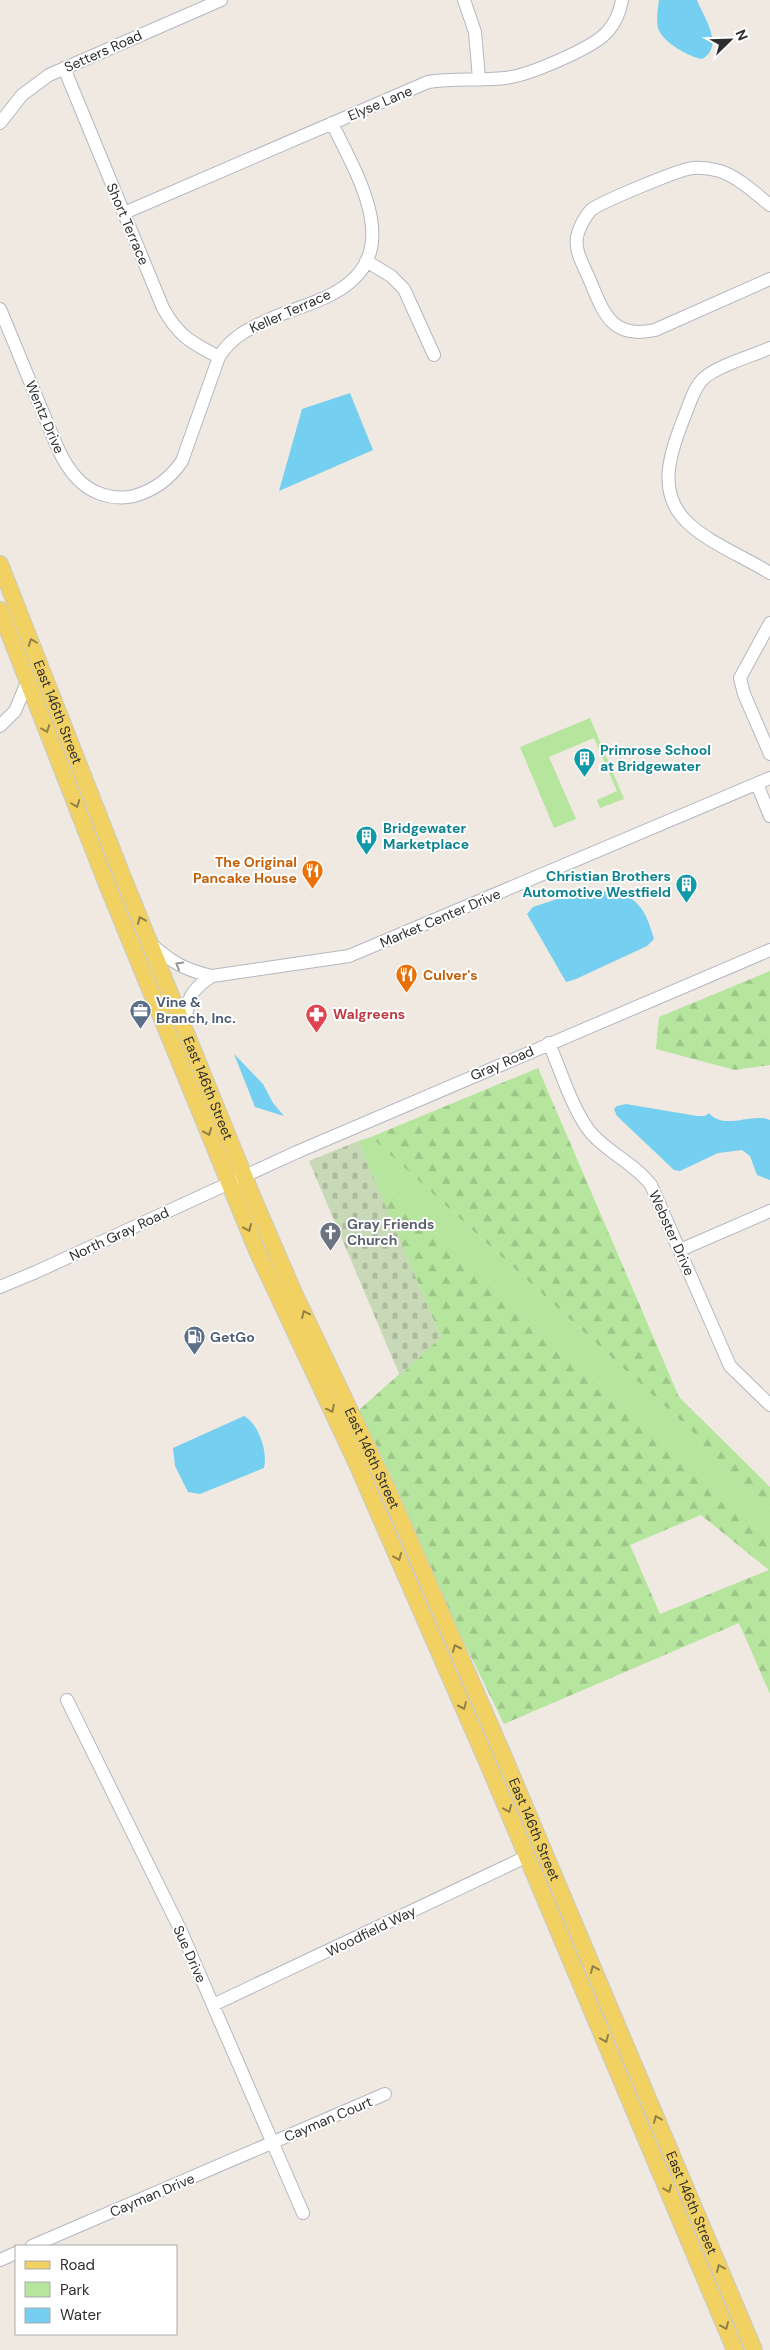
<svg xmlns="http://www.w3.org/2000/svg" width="770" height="2350" font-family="'DM Sans',sans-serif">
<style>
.green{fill:#b6e59e}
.forest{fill:url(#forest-firs);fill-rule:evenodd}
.cemetery{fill:url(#cemetery-stones)}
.water{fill:#75cff0}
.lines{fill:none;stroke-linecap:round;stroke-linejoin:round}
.minor-casing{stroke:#b4b7c1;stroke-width:14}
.major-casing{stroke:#c9c9c9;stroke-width:18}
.minor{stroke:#fff;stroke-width:12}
.major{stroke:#f2d163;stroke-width:16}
.oneway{stroke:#908048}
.oneway2{stroke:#969696}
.labels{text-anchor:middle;stroke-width:4;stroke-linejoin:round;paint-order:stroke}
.street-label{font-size:14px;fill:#2e2e2e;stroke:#fff}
.culture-label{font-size:14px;font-weight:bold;fill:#0d838f;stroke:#fff;text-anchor:start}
.food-label{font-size:14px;font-weight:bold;fill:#c56008;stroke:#fff;text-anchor:end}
.service-label{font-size:14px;font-weight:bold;fill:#4e5e75;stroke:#fff;text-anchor:start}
.health-label{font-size:14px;font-weight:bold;fill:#be3a42;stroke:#fff;text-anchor:start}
.worship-label{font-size:14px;font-weight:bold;fill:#5b616d;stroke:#fff;text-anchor:start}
</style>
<defs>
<pattern id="forest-firs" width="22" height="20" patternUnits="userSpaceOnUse" patternTransform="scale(1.25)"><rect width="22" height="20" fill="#b6e59e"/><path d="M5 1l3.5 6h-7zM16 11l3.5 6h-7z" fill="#9dc588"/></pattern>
<pattern id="cemetery-stones" width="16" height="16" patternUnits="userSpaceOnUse" patternTransform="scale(1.25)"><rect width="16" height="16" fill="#c8d9b8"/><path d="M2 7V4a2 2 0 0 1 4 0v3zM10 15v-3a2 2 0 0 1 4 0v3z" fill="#acbb9e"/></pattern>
</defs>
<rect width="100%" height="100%" fill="#efe9e1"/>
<path class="green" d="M590 718 624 799 600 808 597 800 617 791 594 738 549 757 576 819 554 828 520 747Z
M371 1137 694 1433 708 1453 770 1509V1540L371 1173 358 1141Z"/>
<path class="forest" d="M770 971V1065L735 1070 656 1049 659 1017Z
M538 1068 679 1397 770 1487V1509L708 1453 694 1433 371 1137Z
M371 1173 770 1540V1694L739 1623 504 1724 454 1622 394 1482 359 1410 441 1337ZM701 1515 769 1570 660 1614 630 1545Z"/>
<path class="cemetery" d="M358 1141 441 1337 400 1376 309 1161Z"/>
<path class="water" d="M659 0H697C704 18 725 46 702 59 689 57 662 42 658 28 656 19 658 9 659 0Z
M350 393 373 450 279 491 302 409Z
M581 891C625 891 642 893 654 939L647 946 576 979 566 982 527 914 533 907Z
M234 1054 263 1084 273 1103 284 1116 255 1107Z
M626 1104 697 1116H705L709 1113C724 1131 752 1112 770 1120V1180L757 1175 750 1156 742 1150 718 1153 680 1171 674 1170 617 1116 614 1109 617 1106Z
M244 1416C259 1424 268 1453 264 1468L200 1494 188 1492 175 1466 173 1448Z"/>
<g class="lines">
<defs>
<path id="minor" d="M464 0 475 32 479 79
M64 68 163 308C178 336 192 343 219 357
M0 123 22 95 49 75 221 0
M770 205C755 193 738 177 720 171 712 169 701 167 693 168 680 169 601 202 591 210 586 215 580 226 578 233 573 247 582 263 588 276 603 311 610 340 655 330L770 279
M124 213 428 82C454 78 479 81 505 78 527 76 594 48 608 31 616 22 620 11 622 0
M366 261 391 276 404 289 434 355
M0 309C15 344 29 380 44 415 53 436 60 459 75 476 89 493 112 501 134 496 155 490 170 479 182 461L219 357C232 335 254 326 277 316 300 307 330 299 349 283 401 242 353 168 332 123
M770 348C752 356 719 365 704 378 694 387 690 403 685 415 672 449 655 490 686 521 705 541 746 558 770 573
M770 623 740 678 744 694 770 754
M0 726 15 711 28 680
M757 784 770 816
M151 944C172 962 184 970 212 976L349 956 770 778
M185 1026C188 999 188 992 212 976
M549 1043C560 1069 574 1114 592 1134 610 1154 635 1164 651 1185L730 1366 770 1405
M680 1250 770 1211
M0 1287 36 1272 297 1152 770 950
M67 1700 180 1929 303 2213
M213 2005 528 1856
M32 2246 385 2094
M0 2260 16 2253"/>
<g id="major">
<path id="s1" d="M0 564 122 875 253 1198 294 1293 390 1495 504 1757 754 2350"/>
<path d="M0 610 106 882 258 1253 357 1464 488 1764 735 2350"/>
</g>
</defs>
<use href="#minor" class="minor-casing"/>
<use href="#major" class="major-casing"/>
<use href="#minor" class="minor"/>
<use href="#major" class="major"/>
</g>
<defs><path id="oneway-chevron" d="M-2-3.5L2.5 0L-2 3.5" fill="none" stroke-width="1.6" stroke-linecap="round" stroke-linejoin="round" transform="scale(1.25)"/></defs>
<g class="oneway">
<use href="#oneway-chevron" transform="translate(32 642) rotate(-111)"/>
<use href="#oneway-chevron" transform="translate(46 729) rotate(69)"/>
<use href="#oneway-chevron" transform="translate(76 804) rotate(69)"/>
<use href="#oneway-chevron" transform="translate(141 920) rotate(-113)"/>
<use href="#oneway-chevron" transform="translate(208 1132) rotate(68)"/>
<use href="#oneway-chevron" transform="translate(248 1228) rotate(67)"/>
<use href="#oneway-chevron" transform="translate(305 1314) rotate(-115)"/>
<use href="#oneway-chevron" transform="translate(331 1409) rotate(64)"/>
<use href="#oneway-chevron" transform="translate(398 1557) rotate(67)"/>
<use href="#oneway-chevron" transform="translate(456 1648) rotate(-114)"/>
<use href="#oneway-chevron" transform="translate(463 1706) rotate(66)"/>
<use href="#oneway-chevron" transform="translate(508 1809) rotate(67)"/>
<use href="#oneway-chevron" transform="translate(594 1969) rotate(-113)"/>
<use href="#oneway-chevron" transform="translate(605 2039) rotate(67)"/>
<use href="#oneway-chevron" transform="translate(657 2119) rotate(-113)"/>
<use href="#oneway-chevron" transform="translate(668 2189) rotate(67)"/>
<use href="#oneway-chevron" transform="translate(720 2268) rotate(-113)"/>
<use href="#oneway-chevron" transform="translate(725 2326) rotate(67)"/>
</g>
<use class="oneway2" href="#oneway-chevron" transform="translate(179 965) rotate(-150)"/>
<defs>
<symbol id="building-pin" viewBox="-11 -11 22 30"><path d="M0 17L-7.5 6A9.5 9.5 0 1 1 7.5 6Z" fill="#0f9aa8" stroke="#fff"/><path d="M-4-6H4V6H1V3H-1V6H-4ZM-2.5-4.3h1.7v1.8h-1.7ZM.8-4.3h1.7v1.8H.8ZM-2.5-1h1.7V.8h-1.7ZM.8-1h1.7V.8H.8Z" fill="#fff"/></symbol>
<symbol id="restaurant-pin" viewBox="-11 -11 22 30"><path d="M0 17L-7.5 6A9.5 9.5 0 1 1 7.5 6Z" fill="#e8710a" stroke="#fff"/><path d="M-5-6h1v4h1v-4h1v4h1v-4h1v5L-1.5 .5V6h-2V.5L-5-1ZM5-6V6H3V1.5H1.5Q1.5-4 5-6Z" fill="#fff"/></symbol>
<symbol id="office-pin" viewBox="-11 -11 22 30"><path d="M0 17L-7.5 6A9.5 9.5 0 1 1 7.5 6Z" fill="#5c6f8a" stroke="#fff"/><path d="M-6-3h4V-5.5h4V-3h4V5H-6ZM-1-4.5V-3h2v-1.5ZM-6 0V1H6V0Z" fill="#fff"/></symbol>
<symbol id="pharmacy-pin" viewBox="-11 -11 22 30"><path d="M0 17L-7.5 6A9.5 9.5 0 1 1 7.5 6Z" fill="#e0444e" stroke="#fff"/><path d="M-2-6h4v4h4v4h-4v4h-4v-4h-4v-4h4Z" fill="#fff"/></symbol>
<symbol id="church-pin" viewBox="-11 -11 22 30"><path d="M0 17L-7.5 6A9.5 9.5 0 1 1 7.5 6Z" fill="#6b7280" stroke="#fff"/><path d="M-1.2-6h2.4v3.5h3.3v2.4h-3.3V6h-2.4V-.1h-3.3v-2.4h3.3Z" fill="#fff"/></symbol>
<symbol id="fuel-pin" viewBox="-11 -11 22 30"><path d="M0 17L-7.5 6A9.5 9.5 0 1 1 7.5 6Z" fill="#5c6f8a" stroke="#fff"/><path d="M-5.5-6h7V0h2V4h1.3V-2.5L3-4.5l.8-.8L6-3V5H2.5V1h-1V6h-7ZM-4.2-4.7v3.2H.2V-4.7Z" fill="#fff"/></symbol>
</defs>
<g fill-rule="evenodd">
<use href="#building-pin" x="572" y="746" width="25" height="34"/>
<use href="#building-pin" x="354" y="824" width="25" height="34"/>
<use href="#restaurant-pin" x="300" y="858" width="25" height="34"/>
<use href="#building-pin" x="674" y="872" width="25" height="34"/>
<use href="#restaurant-pin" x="394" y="962" width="25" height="34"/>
<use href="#office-pin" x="128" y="998" width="25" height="34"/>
<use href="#pharmacy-pin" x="304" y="1002" width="25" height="34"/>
<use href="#church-pin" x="318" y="1220" width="25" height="34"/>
<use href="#fuel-pin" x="182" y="1324" width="25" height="34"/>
</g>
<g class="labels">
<g class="street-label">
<text transform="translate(103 51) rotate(-24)" y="5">Setters Road</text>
<text transform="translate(380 103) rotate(-23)" y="5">Elyse Lane</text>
<text transform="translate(128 224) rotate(67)" y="5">Short Terrace</text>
<text transform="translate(290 311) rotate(-24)" y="5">Keller Terrace</text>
<text transform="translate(45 417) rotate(67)" y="5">Wentz Drive</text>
<text dy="5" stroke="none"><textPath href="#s1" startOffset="159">East 146th Street</textPath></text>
<text transform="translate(440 918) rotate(-23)" y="5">Market Center Drive</text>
<text transform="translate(502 1063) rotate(-23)" y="5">Gray Road</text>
<text dy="5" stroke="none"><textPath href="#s1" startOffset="564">East 146th Street</textPath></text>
<text transform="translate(672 1233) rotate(66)" y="5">Webster Drive</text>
<text transform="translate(119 1234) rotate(-25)" y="5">North Gray Road</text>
<text dy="5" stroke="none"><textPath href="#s1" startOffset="969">East 146th Street</textPath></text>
<text dy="5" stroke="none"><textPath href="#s1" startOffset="1374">East 146th Street</textPath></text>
<text transform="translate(371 1931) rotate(-26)" y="5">Woodfield Way</text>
<text transform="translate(190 1954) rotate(66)" y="5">Sue Drive</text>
<text transform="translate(328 2119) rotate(-23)" y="5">Cayman Court</text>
<text transform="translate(152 2195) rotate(-23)" y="5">Cayman Drive</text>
<text dy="5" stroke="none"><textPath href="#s1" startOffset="1779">East 146th Street</textPath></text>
</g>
<g class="culture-label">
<text x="600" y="755">Primrose School<tspan x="600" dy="16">at Bridgewater</tspan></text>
<text x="383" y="833">Bridgewater<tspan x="383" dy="16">Marketplace</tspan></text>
<text x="671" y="881" text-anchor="end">Christian Brothers<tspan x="671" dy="16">Automotive Westfield</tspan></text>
</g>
<g class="food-label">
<text x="297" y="867">The Original<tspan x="297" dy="16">Pancake House</tspan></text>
<text x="423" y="980" text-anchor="start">Culver's</text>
</g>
<g class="service-label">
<text x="156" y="1007">Vine &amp;<tspan x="156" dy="16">Branch, Inc.</tspan></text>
<text x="210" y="1342">GetGo</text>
</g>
<g class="health-label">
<text x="333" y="1019">Walgreens</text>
</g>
<g class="worship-label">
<text x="347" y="1229">Gray Friends<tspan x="347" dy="16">Church</tspan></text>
</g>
</g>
<rect x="15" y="2245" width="162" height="90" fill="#ffffff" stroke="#ababab"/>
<rect x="25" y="2261" width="25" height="8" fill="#f2d163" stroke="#ababab"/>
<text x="60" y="2270" font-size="15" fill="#2e2e2e">Road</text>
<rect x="25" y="2282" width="25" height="15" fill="#b6e59e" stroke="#ababab"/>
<text x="60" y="2295" font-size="15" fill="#2e2e2e">Park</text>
<rect x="25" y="2308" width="25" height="15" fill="#75cff0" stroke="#ababab"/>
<text x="60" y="2320" font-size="15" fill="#2e2e2e">Water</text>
<g transform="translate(730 40) rotate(67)" stroke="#ffffff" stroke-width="4" paint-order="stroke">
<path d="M0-4L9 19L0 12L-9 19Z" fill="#2e2e2e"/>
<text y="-8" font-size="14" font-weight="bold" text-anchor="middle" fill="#2e2e2e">N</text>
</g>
</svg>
